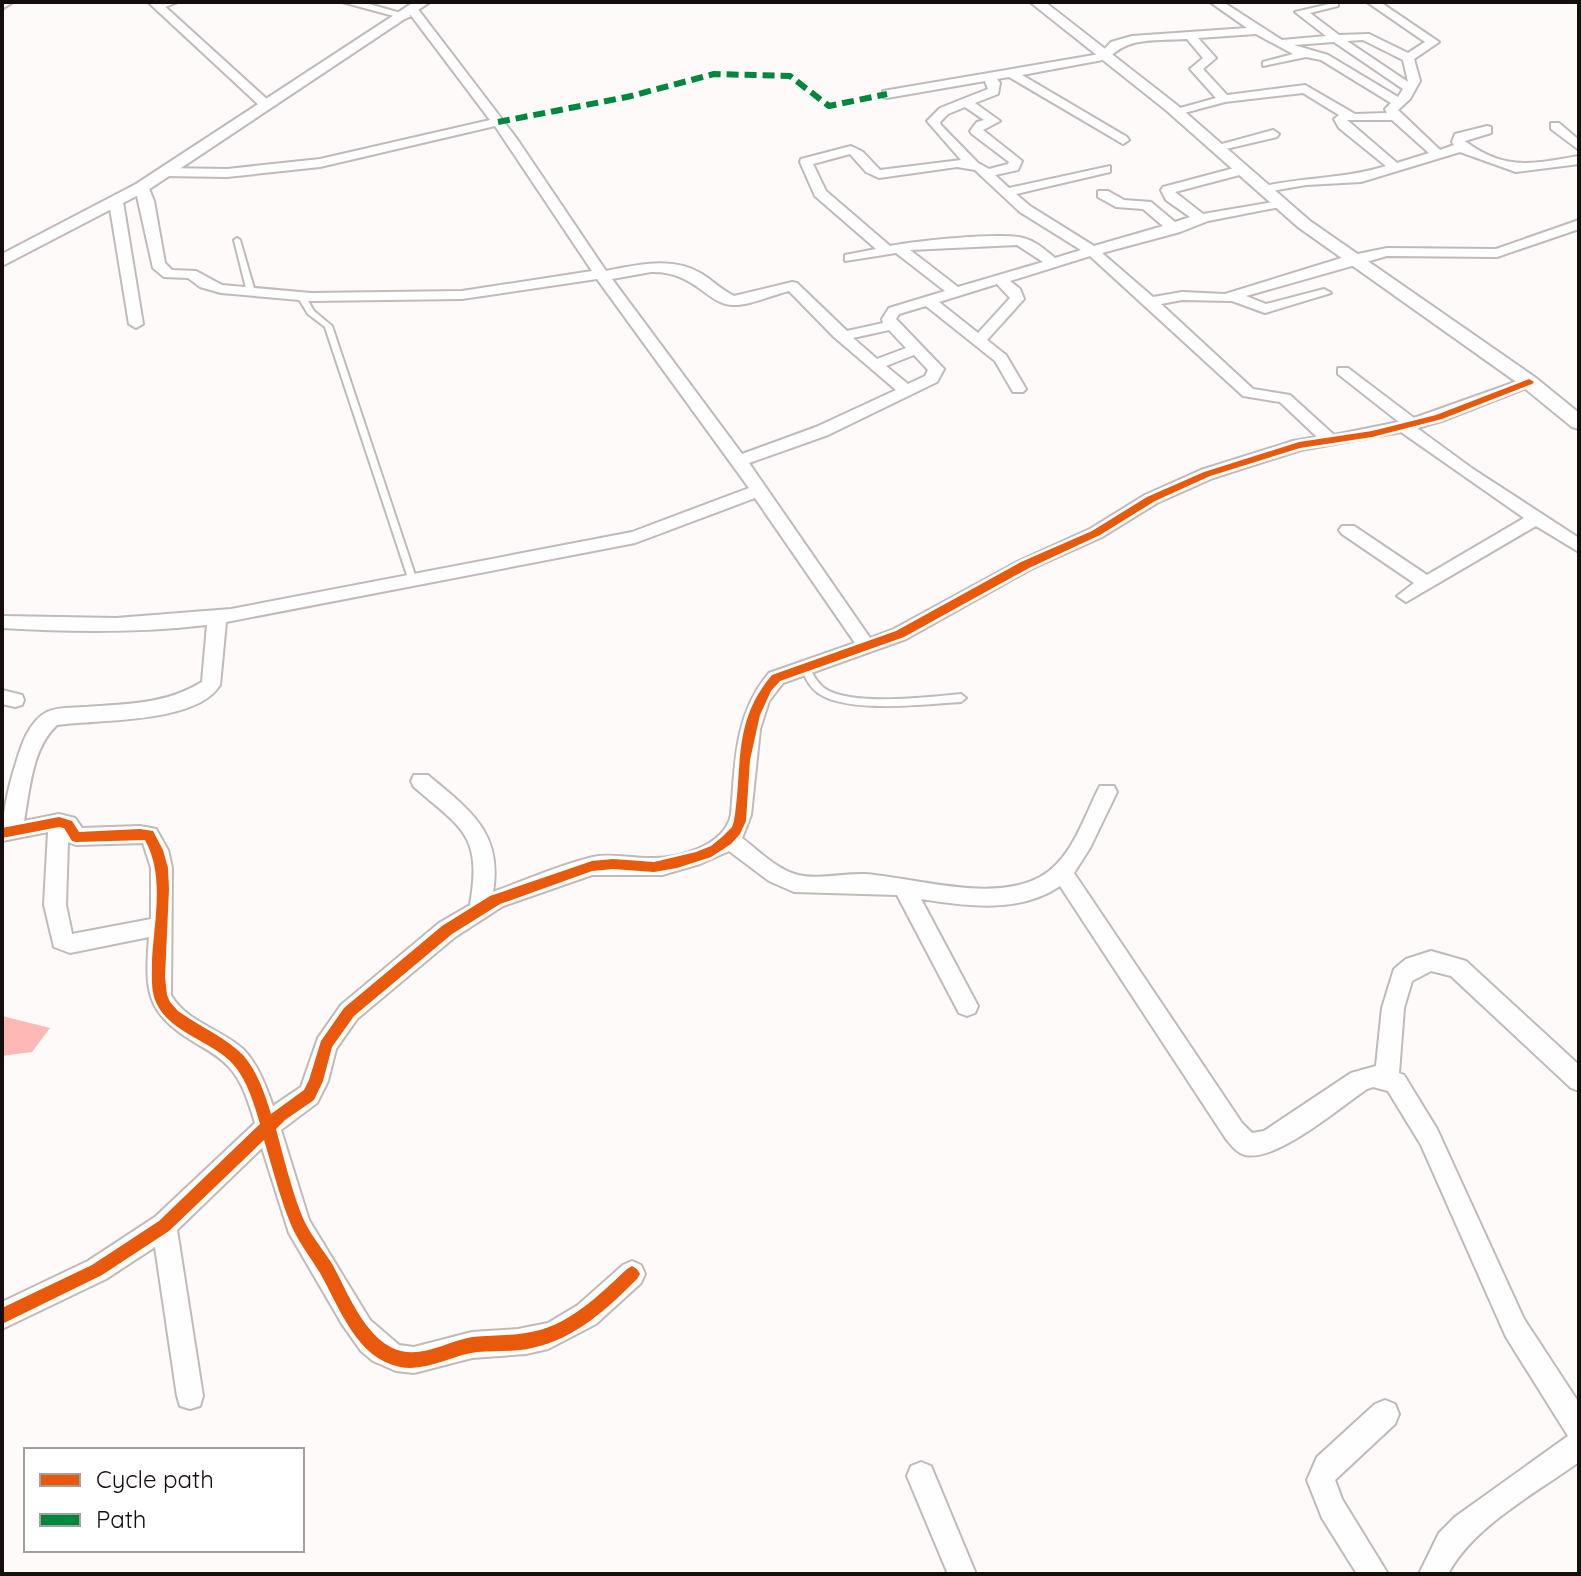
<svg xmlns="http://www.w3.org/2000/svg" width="1581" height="1576" font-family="Quicksand,sans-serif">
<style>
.water{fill:#feb8b6}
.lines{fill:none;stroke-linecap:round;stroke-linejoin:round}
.service-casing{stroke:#c0bab9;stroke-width:4}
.minor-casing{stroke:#c0bab9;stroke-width:4}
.tertiary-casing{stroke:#c0bab9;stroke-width:4}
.service{fill:#fffefe;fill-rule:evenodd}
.minor{fill:#fffefe;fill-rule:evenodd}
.tertiary{fill:#fffefe;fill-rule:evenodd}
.quiet{stroke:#00873e;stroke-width:6;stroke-dasharray:12 6;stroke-linecap:butt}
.cycleway-casing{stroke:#fff;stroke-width:5}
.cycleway{fill:#e8590c;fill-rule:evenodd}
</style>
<rect width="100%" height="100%" fill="#fdfaf9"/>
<path class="water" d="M2 1016 50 1028 32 1052 2 1056Z"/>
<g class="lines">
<defs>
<path id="service" d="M170 2H178L160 9 157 7Z
M237 238 240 240 255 292 254 294 247 292 234 240Z
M298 294H304L314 311 332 326 416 578 415 580 412 581 408 578 325 327 308 314 297 296Z
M805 664 808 665C813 674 817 684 827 690 857 706 927 697 961 694L966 698 961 702C925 704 847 714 818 693 809 687 805 676 800 667Z"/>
<path id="minor" d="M2 2H13L2 9Z
M148 2H160L269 101V107H261Z
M342 2H362L411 16 405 19Z
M1210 2H1223L1282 40 1326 36 1295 12 1338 2V6L1310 13 1339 35 1369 34 1408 53 1425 42 1367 2H1380L1439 42 1414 59 1420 81 1410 99 1398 110 1440 150 1454 145 1452 142 1455 134 1487 126 1491 127V133L1465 141C1505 171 1532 164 1579 156V164L1516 172 1460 152 1361 182 1306 185 1260 193V187C1302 177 1345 179 1386 166L1339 128 1334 119 1339 115 1303 93 1225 102 1173 116V110L1216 98 1190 69 1203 58 1187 39C1158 41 1128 36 1108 59L1022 75 1127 137 1129 140 1123 144 1009 77 997 79 1000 83 998 94 975 103 1000 121 983 130 1022 161 1018 170 995 175 1009 188 1110 166V172L1016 194 1030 206 1094 246 1163 226 1143 209 1116 207 1098 197V191H1108L1124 200 1151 202 1175 222 1190 217 1166 200 1161 190 1163 187 1242 166 1248 170 1247 173 1175 192 1203 214 1285 200V206L1208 221 1180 232 1102 253 1153 297 1182 292 1225 294 1348 256 1387 248 1496 249 1579 220V229L1497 257 1387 256 1246 296 1266 304 1324 289 1331 293 1265 313 1232 301 1182 300 1161 304 1253 389 1290 395 1334 435 1399 422 1338 374V368H1348L1414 418 1524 379H1534V385L1445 420 1417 428 1473 469 1579 538V552L1536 526 1406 602 1397 596 1414 583 1342 534 1339 530 1342 526H1354L1427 575 1524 518 1401 432 1301 450 1213 478 1157 503 1102 537 1031 569 906 639 783 683 769 701 760 729 751 815 742 838C758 850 777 870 798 875 819 880 843 873 865 874 916 878 992 903 1040 877 1072 860 1084 816 1100 786H1114L1117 792 1090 848 1074 873 1242 1123 1252 1133 1264 1131 1351 1073 1376 1066 1382 1008 1394 969 1406 959 1431 951 1466 961 1579 1065V1091L1571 1088 1451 976 1431 971 1412 981 1404 1008 1399 1073 1404 1075 1437 1129 1524 1319 1579 1403V1462C1536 1493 1473 1526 1448 1574H1419L1439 1533 1455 1517 1568 1436 1506 1337 1421 1145 1388 1091 1373 1087 1367 1089C1340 1107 1277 1162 1245 1155 1237 1153 1231 1145 1226 1139L1060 886C1019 914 966 906 921 899L978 1006 975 1013 967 1016 959 1013 897 895 794 892 769 881 729 851 700 864 662 875H592L503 906 455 937 357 1019 336 1049 328 1081 317 1103 281 1130 309 1220 370 1320 399 1345 414 1347 472 1332 518 1329 548 1323 578 1305 623 1265 632 1261 641 1265 645 1274 641 1283 596 1324 548 1349 526 1354 472 1358 414 1373 396 1371 373 1361 361 1351 342 1324 289 1233 262 1148 177 1230 203 1396 200 1406 190 1409 180 1406 177 1396 155 1247 106 1279 2 1329V1302L88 1261 155 1217 255 1123C249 1104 243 1082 229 1067 219 1056 206 1049 194 1042 145 1012 145 991 149 937L70 953 54 947 44 905 48 832 2 841C2 816 8 788 16 763 21 746 29 721 47 712 57 707 72 708 84 707 125 704 165 705 202 682L207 625C139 633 70 632 2 628V616L116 618 231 609 632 532 749 488 597 279 462 299 311 301 221 293 200 287 188 278 164 277 153 268 135 187 137 184H147L154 201 165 263 172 270 196 271 222 285 311 293 462 291 592 271 495 126 320 167 227 177 164 176 158 172 164 168 227 169 320 159 490 120 407 10 413 7 417 8 517 139 606 271C638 265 672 256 702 274 713 281 722 290 734 296L792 282 797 283 847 331 883 323 882 319 889 308 945 291 896 253 845 261V255L876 249 815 196 800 162 801 159 851 146 863 152 880 170 961 160 927 121 940 108 988 89 985 81 887 98 883 97V91L1100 54 1111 42 1132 36 1247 28ZM1256 34 1293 54 1263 62V66L1306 57 1321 60 1391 103 1385 109 1387 113 1355 114 1305 85 1227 95 1203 69 1216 58 1198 38ZM1363 40 1403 60 1408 82 1347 41ZM1334 42 1403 89 1398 97 1328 55 1294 45ZM965 107 984 120 977 122 970 131 972 134 1009 162 1008 164 989 169 978 163 941 125 940 122 948 114ZM1347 120H1392L1429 153 1397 163ZM850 154 866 172 879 178 957 167 975 170 1020 212 1081 250 1055 258C1045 250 1036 241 1023 238 1000 232 915 241 890 246L826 191 813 164ZM1017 245 1043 262 958 287 910 250ZM1090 256 1243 396 1280 402 1317 437 1293 441 1201 470 1145 495 1090 529 1019 561 894 629 870 638 749 463 828 435 937 382 944 369 896 319 899 314 926 306 995 361 1013 392H1023L1026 389 1006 355 987 340 1024 299 1020 289 1010 281ZM651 272C695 271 707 304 732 305 749 306 772 295 789 291L834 337 896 390 816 427 742 454 612 279ZM997 284 1010 298 978 333 939 302ZM889 330 906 348 877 359 853 338ZM914 355 928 370 925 376 908 384 886 366ZM755 498 855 643 769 673C734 714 735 765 731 815 724 847 677 859 649 858 630 858 611 853 593 857 559 865 526 880 493 892 503 832 469 810 428 775H414L411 781 414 787C463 829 482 835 470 905L439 923 341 1005 318 1038 301 1087 273 1106C266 1087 258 1064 243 1049 221 1029 186 1022 171 995L172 868 168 850 156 829 140 826 82 828 75 818 59 814 24 821C30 788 32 748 57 725 99 719 196 724 220 685L226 622 635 543ZM68 842 76 845 143 843 151 868V919L72 934 66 905Z
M1551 123H1559L1579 140V150L1551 129Z
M1273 130 1279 134 1277 137 1217 151 1211 147Z
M116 198 123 202 143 324 136 328 129 324 109 202Z
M2 690 22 695 24 700 22 705 15 707 2 704Z
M1385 1400 1395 1404 1399 1414 1395 1424 1335 1480 1342 1499 1388 1574H1357L1322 1518 1307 1480 1317 1457 1375 1404Z
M921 1462 931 1466 976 1574H948L907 1476 911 1466Z"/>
<path id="tertiary" d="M414 2H430L148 190 2 266V254L136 184Z
M1030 2H1045L1177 105 1310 221 1536 378 1579 413V429L1572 427 1522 386 1298 227 1167 111Z"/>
</defs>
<use href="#service" class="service-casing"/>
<use href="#minor" class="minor-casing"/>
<use href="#tertiary" class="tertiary-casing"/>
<use href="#service" class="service"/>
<use href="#minor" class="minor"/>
<use href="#tertiary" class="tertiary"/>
<path class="quiet" d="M498 122 627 97 714 74 790 76 829 106 887 94"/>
<defs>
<path id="cycleway" d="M1529 379 1534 382 1532 384 1442 419 1372 437 1300 448 1210 476 1155 501 1100 535 1029 568 904 637 780 681 771 691 760 715 750 760 746 821 740 834 731 844 711 857 677 868 654 872 613 869 592 871 500 904 452 934 354 1016 332 1047 323 1081 314 1100 285 1120 276 1129C284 1158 291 1188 302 1216 309 1233 321 1247 331 1262 347 1290 366 1343 401 1351 424 1357 449 1341 472 1337 490 1335 508 1336 526 1333 568 1327 598 1296 627 1269L632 1266 637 1269 640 1274 637 1279C607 1309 575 1339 532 1348 514 1352 496 1351 477 1352 452 1355 427 1372 400 1367 356 1358 340 1308 320 1273 311 1258 299 1243 292 1227 280 1199 273 1169 264 1140L169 1231 102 1275 2 1324V1308L92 1265 159 1221 260 1124C254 1104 247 1079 232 1063 209 1039 165 1032 154 997 151 986 152 972 152 960 154 921 165 876 145 840L76 842 72 841 64 828 59 827 2 838V828L59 817 72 821 79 832 140 829 153 831 163 850 168 868 169 889 165 977 167 995 170 1002 178 1011C199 1026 225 1037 243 1055 257 1071 265 1094 271 1114L304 1090 309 1080 321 1041 344 1008 442 926 490 896 592 861 613 859 654 862 696 852 711 846 722 837 732 827 734 821C743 766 732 722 772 675L896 631 1021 562 1092 531 1147 497 1204 472 1299 442 1372 431 1436 415Z"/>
</defs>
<use href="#cycleway" class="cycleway-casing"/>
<use href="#cycleway" class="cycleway"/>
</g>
<rect width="1581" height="1576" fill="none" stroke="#160e0d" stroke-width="8"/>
<rect x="24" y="1448" width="280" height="104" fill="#ffffff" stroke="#a29f9e" stroke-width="2"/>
<rect x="40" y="1474" width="40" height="12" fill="#e8590c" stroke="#a29f9e" stroke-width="2"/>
<text x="96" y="1488" font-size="24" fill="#160e0d">Cycle path</text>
<rect x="40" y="1514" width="40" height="12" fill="#00873e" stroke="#a29f9e" stroke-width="2"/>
<text x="96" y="1528" font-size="24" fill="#160e0d">Path</text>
</svg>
